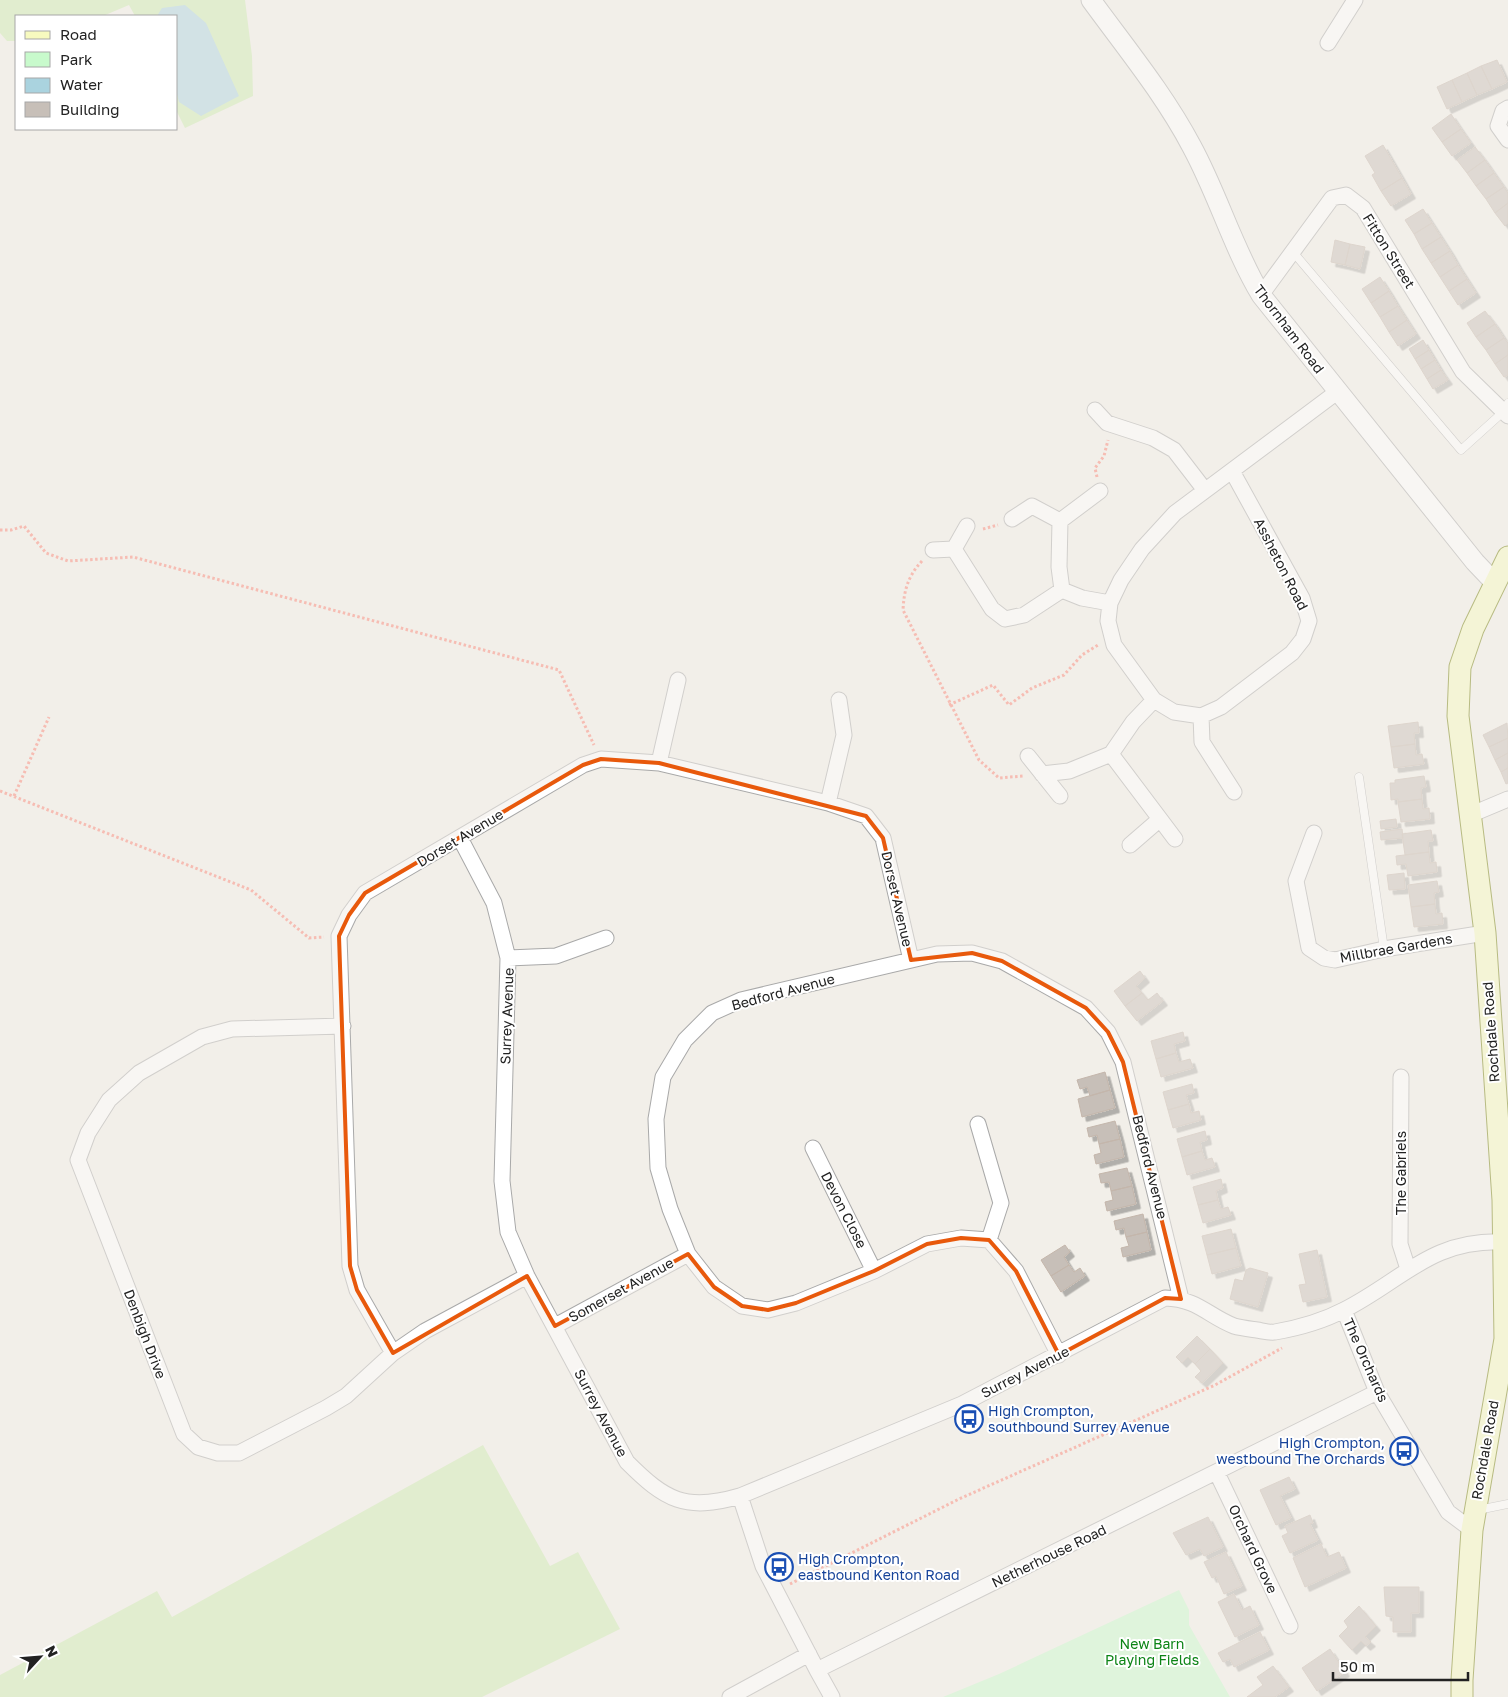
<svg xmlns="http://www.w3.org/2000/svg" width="1508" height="1697" font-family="'Golos Text',sans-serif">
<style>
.grass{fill:#cdebb0}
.park{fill:#c8facc}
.water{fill:#aad3df}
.building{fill:#c7bfb8;stroke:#c4b6ab;filter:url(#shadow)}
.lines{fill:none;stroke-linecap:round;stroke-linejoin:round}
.service-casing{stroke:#a9a9a9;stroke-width:9}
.minor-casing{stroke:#a9a9a9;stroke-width:17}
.tertiary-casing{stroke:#a9a9a9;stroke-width:21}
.secondary-casing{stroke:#707d05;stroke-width:23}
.path{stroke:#fa8072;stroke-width:3;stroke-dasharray:2.5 2.5;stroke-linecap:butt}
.service{stroke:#fff;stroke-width:8}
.minor{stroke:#fff;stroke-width:15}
.tertiary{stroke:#fff;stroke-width:19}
.secondary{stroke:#f7fabf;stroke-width:21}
.marked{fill:none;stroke:#e8590c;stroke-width:4;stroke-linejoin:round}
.labels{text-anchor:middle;stroke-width:4;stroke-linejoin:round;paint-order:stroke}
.street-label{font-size:14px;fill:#222;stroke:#fff}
.transit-label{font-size:14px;fill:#164399;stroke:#fff;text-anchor:start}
.park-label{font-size:14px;fill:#0c8416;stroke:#fff}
</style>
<defs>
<filter id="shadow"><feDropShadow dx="4.5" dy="4.5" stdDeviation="0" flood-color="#0004"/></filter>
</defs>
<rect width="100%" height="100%" fill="#f2efe9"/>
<path class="grass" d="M0 0H245L252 56 253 96 185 128 176 110V16H135L129 5 103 16H16V41H7L0 33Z
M483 1445 550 1566 578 1552 620 1629 482 1697H0V1675L157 1591 172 1617Z"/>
<path class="park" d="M1179 1590 1189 1610V1625L1230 1697H943L999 1674Z"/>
<path class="water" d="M185 5 206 23 239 96 201 116 179 102 176 90V16H157L162 8Z"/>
<path class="building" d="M1497 60 1507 82 1492 89 1481 66Z
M1481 66 1492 89 1477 95 1467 73Z
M1467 73 1477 95 1462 102 1452 80Z
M1452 80 1462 102 1447 109 1437 87Z
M1451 114 1461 129 1442 142 1432 128Z
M1461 129 1471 143 1452 156 1442 142Z
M1383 145 1402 178 1381 191 1372 175 1375 173 1365 156Z
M1475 147 1485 160 1467 173 1457 160Z
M1485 160 1494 173 1476 186 1467 173Z
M1494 173 1504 187 1486 199 1476 186Z
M1402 178 1411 194 1391 206 1381 191Z
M1504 187 1508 193V203L1495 213 1486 199Z
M1508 203V223L1505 226 1495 213Z
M1423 209 1432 223 1414 234 1405 220Z
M1432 223 1441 237 1422 249 1414 234Z
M1441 237 1450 251 1431 263 1422 249Z
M1335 240 1350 244 1345 265 1331 262Z
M1350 244 1365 247 1360 269 1345 265Z
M1450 251 1458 265 1440 277 1431 263Z
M1458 265 1467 279 1449 291 1440 277Z
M1380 277 1389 291 1371 303 1362 289Z
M1467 279 1476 293 1458 305 1449 291Z
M1389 291 1398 306 1380 317 1371 303Z
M1398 306 1407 320 1389 332 1380 317Z
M1485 311 1495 324 1476 337 1467 323Z
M1407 320 1416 334 1398 346 1389 332Z
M1495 324 1504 338 1486 350 1476 337Z
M1504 338 1508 343V355L1495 364 1486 350Z
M1423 340 1429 350 1415 359 1409 349Z
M1429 350 1435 360 1421 369 1415 359Z
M1508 355V375L1504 377 1495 364Z
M1435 360 1441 370 1427 379 1421 369Z
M1441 370 1448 380 1433 389 1427 379Z
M1418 722 1419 733H1414L1415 744 1391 747 1388 726Z
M1507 723 1508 738 1489 747 1483 735Z
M1508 738V753L1495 760 1489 747Z
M1415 744 1416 755 1422 754 1424 764 1394 768 1391 747Z
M1508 753V768L1501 772 1495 760Z
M1508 768V783L1506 784 1501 772Z
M1424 776 1426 787 1421 788 1422 799 1398 802V799L1391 800 1390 783H1395V780Z
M1422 799 1423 809 1429 808 1430 819 1401 822 1398 802Z
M1396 819 1397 827 1381 829 1380 821Z
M1402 829 1403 838 1381 840 1380 832Z
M1431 830 1433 841H1428L1429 852 1405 855 1402 834Z
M1429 852 1430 863 1436 862 1437 872 1408 876 1406 864 1397 865 1396 856Z
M1404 873 1405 889 1389 890 1387 875Z
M1437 881 1439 892 1434 893 1435 904 1411 907 1408 885Z
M1435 904 1436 914 1442 913 1443 924 1414 927 1411 907Z
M1140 971 1145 978 1136 986 1142 993 1125 1006 1114 991Z
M1142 993 1148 1000 1157 993 1163 1001 1137 1021 1125 1006Z
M1183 1032 1185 1041 1174 1044 1176 1053 1156 1059 1151 1041Z
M1176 1053 1179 1062 1190 1059 1193 1068 1161 1077 1156 1059Z
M1105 1072 1110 1090 1090 1096 1087 1087 1080 1089 1077 1080Z
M1192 1084 1194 1093 1186 1095 1189 1104 1168 1110 1163 1092Z
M1110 1090 1115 1108 1082 1117 1078 1099Z
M1189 1104 1191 1113 1199 1111 1201 1120 1173 1128 1168 1110Z
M1115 1121 1120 1139 1099 1144 1097 1135 1089 1137 1087 1128Z
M1205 1131 1207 1140 1200 1142 1202 1151 1182 1157 1177 1139Z
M1120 1139 1124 1157 1096 1164 1094 1155 1101 1153 1099 1144Z
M1202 1151 1205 1160 1212 1158 1215 1167 1187 1175 1182 1157Z
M1127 1168 1132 1186 1111 1191 1109 1182 1101 1183 1099 1174Z
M1221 1179 1223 1188 1216 1191 1218 1200 1198 1205 1193 1187Z
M1132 1186 1136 1204 1107 1211 1105 1202 1113 1200 1111 1191Z
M1218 1200 1221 1209 1228 1207 1231 1215 1203 1223 1198 1205Z
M1143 1214 1147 1232 1126 1237 1124 1228 1116 1230 1114 1221Z
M1231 1229 1236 1248 1207 1255 1202 1236Z
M1147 1232 1151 1250 1123 1257 1121 1248 1129 1246 1126 1237Z
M1065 1245 1070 1252 1064 1257 1069 1265 1051 1276 1041 1260Z
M1236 1248 1241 1266 1212 1274 1207 1255Z
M1317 1250 1327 1297 1303 1302 1299 1285 1306 1284 1299 1254Z
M1069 1265 1074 1272 1080 1268 1085 1276 1061 1292 1051 1276Z
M1250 1268 1268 1273 1258 1307 1230 1299 1235 1279 1243 1281 1246 1270Z
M1197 1336 1210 1349 1195 1364 1188 1357 1182 1363 1176 1357Z
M1210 1349 1223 1363 1202 1383 1195 1377 1201 1371 1195 1364Z
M1289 1477 1295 1489 1280 1496 1291 1518 1276 1525 1260 1490Z
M1310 1515 1313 1523 1310 1524 1318 1540 1290 1553 1282 1536 1288 1533 1285 1526Z
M1208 1517 1223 1547 1204 1556 1200 1549 1186 1555 1173 1533Z
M1321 1544 1327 1557 1339 1552 1346 1568 1305 1587 1293 1558Z
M1226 1552 1242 1586 1224 1594 1216 1576 1212 1578 1204 1562Z
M1384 1587H1419V1613H1411V1632H1393V1617L1386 1616Z
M1234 1594 1242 1610 1250 1606 1259 1625 1235 1637 1218 1602Z
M1359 1606 1376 1626 1365 1637 1371 1642 1366 1646 1361 1641 1352 1650 1339 1636 1348 1627 1344 1621Z
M1260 1632 1269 1650 1234 1667 1230 1659 1223 1662 1218 1653Z
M1330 1649 1345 1672 1317 1691 1302 1668Z
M1273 1666 1289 1687 1275 1697H1247L1263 1685 1257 1677Z"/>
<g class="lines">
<defs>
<path id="service" d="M1293 252 1461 450 1502 413 1508 403
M1359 777 1384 949
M1478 1510 1508 1504"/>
<path id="minor" d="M1328 43 1355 0
M1508 108 1503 111 1498 126 1508 140
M1261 295 1332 198 1346 195 1363 208 1463 372 1508 416
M1095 410 1107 423 1153 438 1174 450 1204 489
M1232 471 1302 598 1309 621 1303 639 1292 653 1221 707 1201 716 1174 712 1154 700 1114 645 1108 621 1110 603 1121 580 1142 549 1175 513 1337 392
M1012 519 1032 506 1060 521
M954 549 967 526
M933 550 954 549 992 609 1005 619 1024 615 1062 590 1082 598 1110 603
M1062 590 1059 567 1060 521 1100 491
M1201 716 1202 742 1234 792
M1111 754 1160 819
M1028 756 1060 796
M659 763 678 680
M1042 774 1069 771 1111 754 1133 722 1154 700
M828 803 844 735 839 700
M1470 815 1508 799
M1314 833 1296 881 1309 948 1324 958 1335 960 1384 949 1485 933
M460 838 494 903 508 958 502 1181 508 1232 527 1276 627 1462C665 1500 685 1512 740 1496L962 1404 1165 1298C1198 1299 1208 1316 1234 1326 1241 1328 1250 1329 1257 1330 1263 1331 1270 1333 1275 1332 1298 1328 1323 1321 1344 1310 1403 1280 1431 1239 1504 1242
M1130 845 1160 819 1175 839
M508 958 556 956 606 938
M343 1026 232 1029 202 1037 139 1073 109 1100 88 1133 78 1160 184 1434 198 1447 218 1453H239L326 1408 346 1396 393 1353 425 1331 527 1276
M1401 1077 1400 1244 1408 1269
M978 1124 1001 1203 989 1240
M813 1148 874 1271
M1344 1310 1377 1392 1448 1512 1472 1530
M555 1326 688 1254
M393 1353 357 1290 350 1266 339 936 349 915 365 893 583 765 601 759 659 763 828 803 866 816 883 838 911 960
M1059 1355 1016 1271 989 1240 961 1238 927 1244 874 1271 796 1303 768 1310 742 1306 714 1287 688 1254 670 1209 658 1168 656 1119 663 1077 685 1040 712 1013 741 1000 937 954 972 953 1002 961 1086 1008 1108 1032 1123 1062 1181 1299
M1217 1473 1290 1626
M740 1496 763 1566 817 1670 1377 1392
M817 1670 832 1697
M730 1697 809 1654"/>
<path id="tertiary" d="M1091 0C1126 48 1164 94 1192 147 1218 195 1233 248 1261 295L1475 562 1494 582"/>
<path id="secondary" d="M1462 1697V1680L1472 1530 1505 1339 1503 1200 1485 933 1458 716 1460 667 1473 629 1508 557"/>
</defs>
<use href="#service" class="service-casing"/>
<use href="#minor" class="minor-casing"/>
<use href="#tertiary" class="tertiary-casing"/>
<use href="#secondary" class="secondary-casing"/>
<path class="path" d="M1097 477 1095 468 1104 456 1108 440
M983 529 998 525
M0 530H11L24 526 46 553 68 561 133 557 559 670 594 745
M922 561C908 576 904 590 903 610L979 760 999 778 1023 776
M949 705 993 685 1009 705 1032 688 1064 675 1082 655 1098 645
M0 791 251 890 309 938 324 937
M14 796 49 717
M790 1584 959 1499 1215 1385 1282 1348"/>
<use href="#service" class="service"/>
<use href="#minor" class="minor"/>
<use href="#tertiary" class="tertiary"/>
<use href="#secondary" class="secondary"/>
</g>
<path d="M0 0H1508V1697H0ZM601 759 659 763 866 816 883 838 911 960 972 953 1002 961 1086 1008 1108 1032 1123 1062 1181 1299 1165 1298 1059 1355 1016 1271 989 1240 961 1238 927 1244 874 1271 796 1303 768 1310 742 1306 714 1287 688 1254 555 1326 527 1276 393 1353 357 1290 350 1266 339 936 349 915 365 893 583 765Z" fill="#f2efe9" fill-opacity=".55" fill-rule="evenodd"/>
<path class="marked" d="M601 759 659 763 866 816 883 838 911 960 972 953 1002 961 1086 1008 1108 1032 1123 1062 1181 1299 1165 1298 1059 1355 1016 1271 989 1240 961 1238 927 1244 874 1271 796 1303 768 1310 742 1306 714 1287 688 1254 555 1326 527 1276 393 1353 357 1290 350 1266 339 936 349 915 365 893 583 765Z"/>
<defs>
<symbol id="bus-ring" viewBox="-11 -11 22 22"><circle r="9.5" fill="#fff" stroke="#1a4fb4" stroke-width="1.5"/><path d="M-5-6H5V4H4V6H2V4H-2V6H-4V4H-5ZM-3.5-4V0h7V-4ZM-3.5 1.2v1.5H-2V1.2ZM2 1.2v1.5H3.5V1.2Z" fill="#1a4fb4"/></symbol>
</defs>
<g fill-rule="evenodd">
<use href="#bus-ring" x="953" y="1403" width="32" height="32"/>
<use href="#bus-ring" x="1388" y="1435" width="32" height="32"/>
<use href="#bus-ring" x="763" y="1551" width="32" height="32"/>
</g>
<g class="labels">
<g class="street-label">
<text transform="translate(1389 251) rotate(58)" y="5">Fitton Street</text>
<text transform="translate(1289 329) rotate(53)" y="5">Thornham Road</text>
<text transform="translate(1281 564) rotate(63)" y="5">Assheton Road</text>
<text transform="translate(460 838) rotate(-31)" y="5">Dorset Avenue</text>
<text transform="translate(897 899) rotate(77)" y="5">Dorset Avenue</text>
<text transform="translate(1396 948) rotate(-10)" y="5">Millbrae Gardens</text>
<text transform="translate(783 992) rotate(-15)" y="5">Bedford Avenue</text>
<text transform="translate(507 1016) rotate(-88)" y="5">Surrey Avenue</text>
<text transform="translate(1491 1032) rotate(-94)" y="5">Rochdale Road</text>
<text transform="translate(1150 1167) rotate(76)" y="5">Bedford Avenue</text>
<text transform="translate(1401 1173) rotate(-90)" y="5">The Gabriels</text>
<text transform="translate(844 1210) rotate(63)" y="5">Devon Close</text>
<text transform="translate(621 1290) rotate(-29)" y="5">Somerset Avenue</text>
<text transform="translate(145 1334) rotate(69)" y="5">Denbigh Drive</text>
<text transform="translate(1366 1360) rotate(66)" y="5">The Orchards</text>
<text transform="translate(1025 1372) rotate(-27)" y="5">Surrey Avenue</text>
<text transform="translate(601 1413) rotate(62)" y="5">Surrey Avenue</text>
<text transform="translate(1485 1450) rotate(-80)" y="5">Rochdale Road</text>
<text transform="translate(1253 1549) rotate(65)" y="5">Orchard Grove</text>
<text transform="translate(1049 1556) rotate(-26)" y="5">Netherhouse Road</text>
</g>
<g class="transit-label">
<text x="988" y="1416">High Crompton,<tspan x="988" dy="16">southbound Surrey Avenue</tspan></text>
<text x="1385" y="1448" text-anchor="end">High Crompton,<tspan x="1385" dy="16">westbound The Orchards</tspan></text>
<text x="798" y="1564">High Crompton,<tspan x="798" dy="16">eastbound Kenton Road</tspan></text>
</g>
<g class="park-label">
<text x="1152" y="1649">New Barn<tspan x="1152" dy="16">Playing Fields</tspan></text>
</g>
</g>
<rect x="15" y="15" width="162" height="115" fill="#ffffff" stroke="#a7a7a7"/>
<rect x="25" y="31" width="25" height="8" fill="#f7fabf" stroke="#a7a7a7"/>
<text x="60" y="40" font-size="15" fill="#222222">Road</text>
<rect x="25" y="52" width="25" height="15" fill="#c8facc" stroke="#a7a7a7"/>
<text x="60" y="65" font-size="15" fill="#222222">Park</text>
<rect x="25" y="78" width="25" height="15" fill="#aad3df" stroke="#a7a7a7"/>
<text x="60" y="90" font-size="15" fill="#222222">Water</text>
<rect x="25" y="102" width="25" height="15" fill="#c7bfb8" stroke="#a7a7a7"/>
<text x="60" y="115" font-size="15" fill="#222222">Building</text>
<g transform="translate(40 1657) rotate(64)" stroke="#ffffff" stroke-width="4" paint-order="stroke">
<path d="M0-4L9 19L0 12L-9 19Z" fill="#222222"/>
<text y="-8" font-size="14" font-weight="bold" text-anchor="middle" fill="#222222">N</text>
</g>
<path d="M1333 1672v8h135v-8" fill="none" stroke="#222222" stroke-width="2.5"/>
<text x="1340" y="1672" font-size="15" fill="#222222" stroke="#ffffff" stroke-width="4" paint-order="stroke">50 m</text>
</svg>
